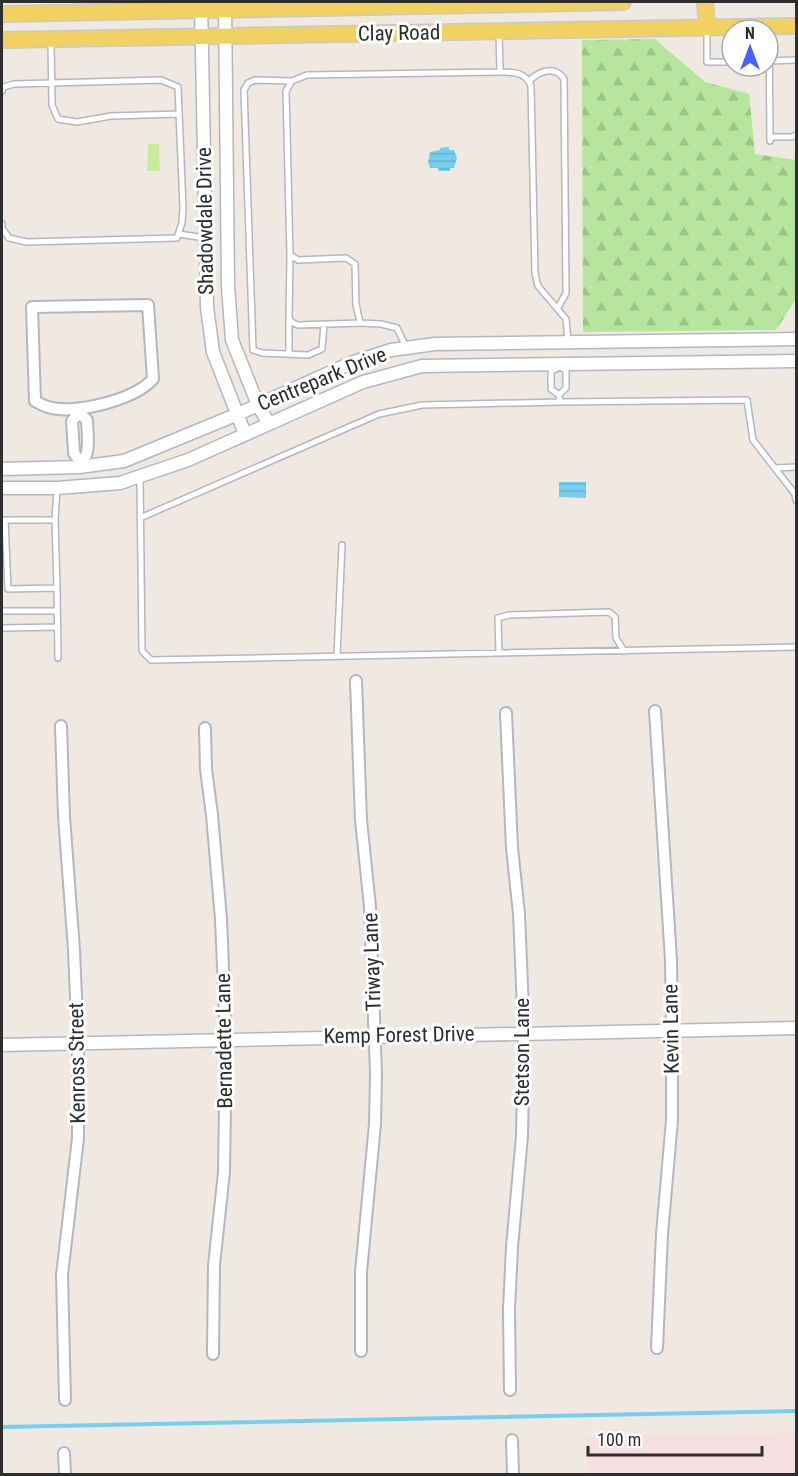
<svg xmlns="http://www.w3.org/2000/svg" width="798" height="1476" font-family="'Roboto Condensed',sans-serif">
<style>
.medical{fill:#f5dfe0}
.forest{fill:url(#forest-firs)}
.pitch{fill:#c9ec9a}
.water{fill:url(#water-rules)}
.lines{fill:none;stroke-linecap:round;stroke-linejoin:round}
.stream{stroke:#75cff0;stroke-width:4}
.service-casing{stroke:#b4b7c1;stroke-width:8}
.minor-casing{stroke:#b4b7c1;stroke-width:14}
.tertiary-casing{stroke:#b4b7c1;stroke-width:15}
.primary-casing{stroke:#c9c9c9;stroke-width:18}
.service{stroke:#fff;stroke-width:5}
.minor{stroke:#fff;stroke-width:10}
.tertiary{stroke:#fff;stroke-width:12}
.primary{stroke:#f2d163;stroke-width:15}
.labels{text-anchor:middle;stroke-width:6;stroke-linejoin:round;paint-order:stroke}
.street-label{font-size:21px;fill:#2e2e2e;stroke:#fff}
</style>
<defs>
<pattern id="forest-firs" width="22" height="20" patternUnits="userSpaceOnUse" patternTransform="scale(1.5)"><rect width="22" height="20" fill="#b6e59e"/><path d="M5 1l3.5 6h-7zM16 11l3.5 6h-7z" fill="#9dc588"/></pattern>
<pattern id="water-rules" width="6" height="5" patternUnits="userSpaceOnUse" patternTransform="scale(1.5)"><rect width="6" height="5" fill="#75cff0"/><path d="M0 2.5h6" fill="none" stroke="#66b2ce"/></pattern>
</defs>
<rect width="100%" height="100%" fill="#efe9e1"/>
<path class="medical" d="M796 1433V1474H588L587 1437Z"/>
<path class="forest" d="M655 39 705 82 749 94 755 154 796 160V299L776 330 583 332 582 40Z"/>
<path class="pitch" d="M148 144H159L160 171H147Z"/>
<path class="water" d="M449 147V150H454L457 158 454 168H450V171H439L438 168H430L428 162 430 152 440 150V148Z
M559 482H586V498L559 497Z"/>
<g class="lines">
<path class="stream" d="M2 1427 796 1411"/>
<defs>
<path id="service" d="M769 28 770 141
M707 29V62H732
M499 31 500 72
M51 41 52 105 58 119 77 122 111 116 179 114
M768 61 796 60
M292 81 255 80 248 83 244 90 253 350 262 353 308 355 322 349 324 324
M529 81C539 71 555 65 564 79L566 293 558 308
M2 91 3 87 14 84 161 80 178 87 183 208 182 223 177 238 27 242 9 238 2 228V224
M770 137H792L796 135
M179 234 205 238
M290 255 289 319 293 323 298 325 360 323
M406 347 397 328 381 324 360 323 356 304 355 264 346 258 298 260 290 255 286 91 292 81 307 75 500 72C513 72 526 72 531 86L535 273 538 286 566 319 568 342
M289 354V319
M560 367 566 370V388L559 395 551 389V371Z
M559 395 560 402 747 400 753 440 795 494 796 500
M775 468 796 467
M140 478 142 651 151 660 796 647
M57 490 55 520H5L8 589 57 588 58 658
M140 518 379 414 422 405 560 402
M55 520 57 588
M2 611H57
M2 628 58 627
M499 653 498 618 509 615 609 612 615 617 616 638 624 651
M337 656 342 545"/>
<path id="minor" d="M148 305 153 379C134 400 75 415 48 407 44 406 39 403 35 401L32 307Z
M79 409V413L87 420C87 430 90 446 86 455 84 460 81 461 79 467
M79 413 72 421 74 453 80 462
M356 681 361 820 370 907 376 1074 375 1124 361 1272V1351
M655 711 671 960 672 1030V1120L662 1234 657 1348
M506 713 512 848 519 914 524 1033 522 1136 512 1247 509 1309 510 1390
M61 726 64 816 74 950 78 1044V1138L62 1275 65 1400
M205 728 206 769 212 815 221 919 226 1039 224 1172 214 1265 213 1354
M512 1440 513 1474
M64 1453 65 1474"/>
<path id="tertiary" d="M201 2 207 307 213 352 245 434
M225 2 228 286 232 340 258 405 269 424
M2 469 79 467 124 461 238 414 351 363 391 350 435 344 796 339
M2 488H57L120 483 188 460 363 382 422 366 796 361
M2 1045 796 1028"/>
<path id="primary" d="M705 2 707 27
M2 14 623 2
M2 40 796 26"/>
</defs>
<use href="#service" class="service-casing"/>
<use href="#minor" class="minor-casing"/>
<use href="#tertiary" class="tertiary-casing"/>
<use href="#primary" class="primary-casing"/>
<use href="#service" class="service"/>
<use href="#minor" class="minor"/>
<use href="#tertiary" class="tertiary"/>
<use href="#primary" class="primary"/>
</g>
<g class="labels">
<g class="street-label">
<text transform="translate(399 33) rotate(-1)" y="7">Clay Road</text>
<text transform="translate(205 221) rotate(-91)" y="7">Shadowdale Drive</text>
<text transform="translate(322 379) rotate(-22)" y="7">Centrepark Drive</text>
<text transform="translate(372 962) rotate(-92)" y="7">Triway Lane</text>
<text transform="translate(671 1029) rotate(-91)" y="7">Kevin Lane</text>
<text transform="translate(399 1035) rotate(-1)" y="7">Kemp Forest Drive</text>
<text transform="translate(224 1041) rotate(-91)" y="7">Bernadette Lane</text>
<text transform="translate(522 1052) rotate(-90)" y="7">Stetson Lane</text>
<text transform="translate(77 1063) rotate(-91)" y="7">Kenross Street</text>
</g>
</g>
<rect width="798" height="1476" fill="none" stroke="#2e2e2e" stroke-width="6"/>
<g transform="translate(750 48)"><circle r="28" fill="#ffffff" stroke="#ababab" stroke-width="1.5"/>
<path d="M0-4.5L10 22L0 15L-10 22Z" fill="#4264fb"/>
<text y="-9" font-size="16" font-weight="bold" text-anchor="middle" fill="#2e2e2e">N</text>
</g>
<path d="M588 1446v9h174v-9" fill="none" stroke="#2e2e2e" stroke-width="3"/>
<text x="597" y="1446" font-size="18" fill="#2e2e2e" stroke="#ffffff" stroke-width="4.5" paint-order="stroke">100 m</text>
</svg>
